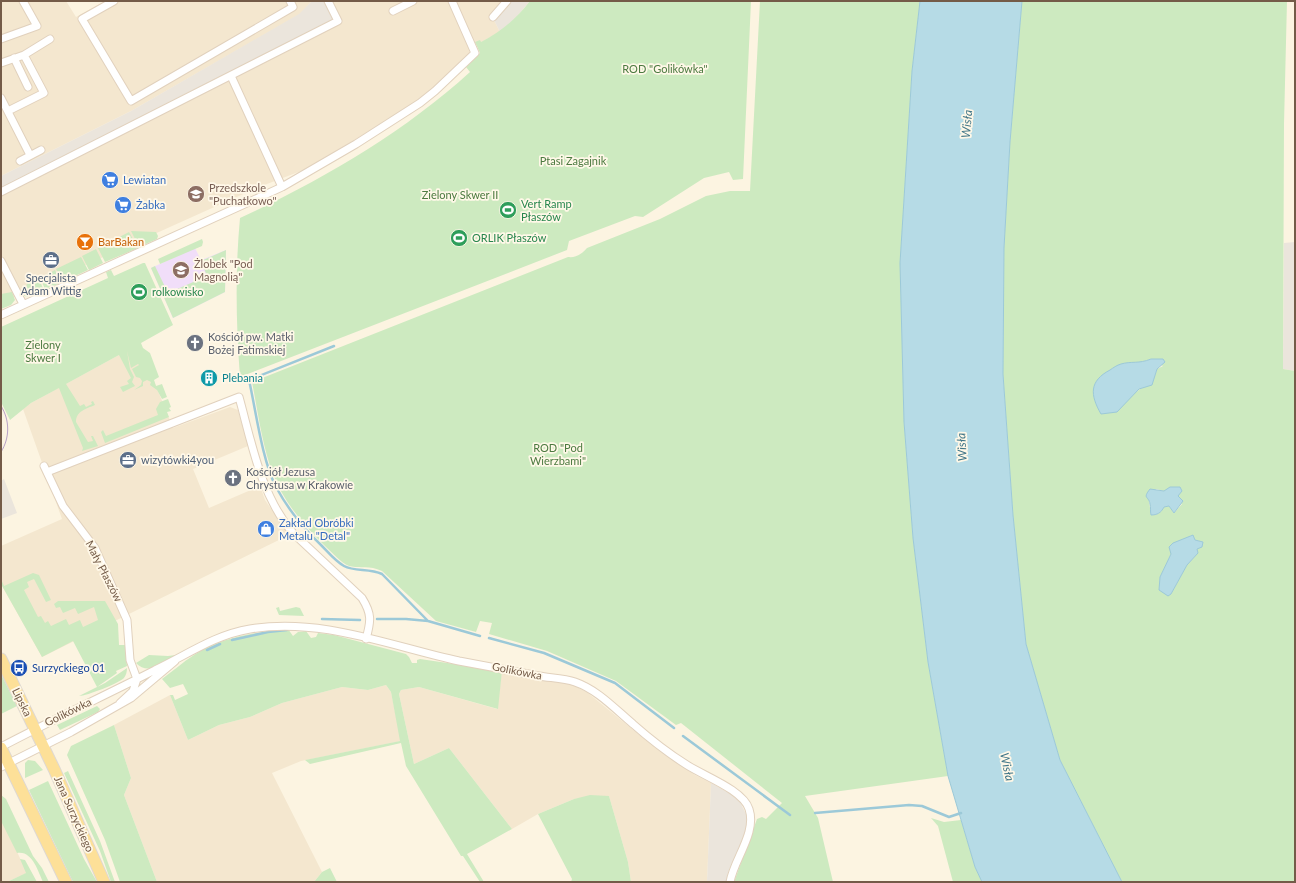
<svg xmlns="http://www.w3.org/2000/svg" width="1296" height="883" font-family="Lato,sans-serif">
<style>
.residential{fill:#f4e7cf}
.industrial{fill:#ebe5dc}
.education{fill:#f1def9}
.green{fill:#cdeac0;fill-rule:evenodd}
.water{fill:#b6dbe6;stroke:#9cc9d8}
.lines{fill:none;stroke-linecap:round;stroke-linejoin:round}
.stream{stroke:#9cc9d8;stroke-width:2.5}
.minor-casing{stroke:#e1d1bd;stroke-width:9}
.primary-casing{stroke:#ded8d3;stroke-width:13}
.minor{stroke:#fff;stroke-width:7}
.primary{stroke:#fde098;stroke-width:11}
.tram{stroke:#b7a0c5;stroke-width:1}
.labels{text-anchor:middle;stroke-width:3.5;stroke-linejoin:round;paint-order:stroke}
.park-label{font-size:11px;fill:#4c7a40;stroke:#fff8e8}
.shop-label{font-size:11px;fill:#366cbe;stroke:#fff8e8;text-anchor:start}
.education-label{font-size:11px;fill:#785e54;stroke:#fff8e8;text-anchor:start}
.leisure-label{font-size:11px;fill:#27864d;stroke:#fff8e8;text-anchor:start}
.food-label{font-size:11px;fill:#c56008;stroke:#fff8e8;text-anchor:start}
.service-label{font-size:11px;fill:#4e5e75;stroke:#fff8e8}
.worship-label{font-size:11px;fill:#5b616d;stroke:#fff8e8;text-anchor:start}
.culture-label{font-size:11px;fill:#0d838f;stroke:#fff8e8;text-anchor:start}
.street-label{font-size:11px;fill:#745b48;stroke:#fff8e8}
.transit-label{font-size:11px;fill:#164399;stroke:#fff8e8;text-anchor:start}
.water-label{font-size:12px;font-style:italic;fill:#417688;stroke:#fff8e8}
</style>
<rect width="100%" height="100%" fill="#fcf4e1"/>
<path class="residential" d="M1 1H66L76 17 105 1H312L300 14 131 111 1 176Z
M325 1H510L494 20 500 32 470 48 469 56 430 93 309 168 259 187 1 303V188L127 124Z
M139 344 173 428 230 407 238 410 248 446 193 469 209 508 260 486 265 500 289 535 42 657 1 584V546L62 519 23 409 31 403Z
M502 671 573 685 588 693 654 747 695 775 711 783 707 882H631L628 862 609 796 574 799 538 814 512 829 449 748 414 764 399 694 401 690 419 687 497 709Z
M386 685 391 692 401 741 301 761 272 773 322 872 314 882H157L124 795 131 778 114 725 170 695 188 740 219 725 250 717 282 703 342 687 368 690Z
M2 820 27 873 7 882H1Z"/>
<path class="industrial" d="M312 1H325L334 19 1 188V176L131 111 299 14Z
M510 1H530L514 20 500 32 494 20Z
M1295 242V371L1283 369 1284 243Z
M4 479 17 513 1 519V481Z
M711 783 729 793 740 802 747 816 748 823 745 835 729 870 726 882H707Z"/>
<path class="education" d="M195 248 201 260 226 250 225 292 173 318 151 268Z"/>
<path class="green" d="M530 1H751L743 179 733 180 729 172 704 178 643 217 635 216 569 241 567 250 240 377C236 324 235 271 240 218 322 180 403 133 470 72L466 67 480 53 475 42 480 40 481 42C502 31 516 19 530 1Z
M760 1H920L912 71 900 263 904 422 913 538 928 662 948 776 805 796 818 818 833 882H734L757 819 762 817 766 819 782 803 681 723 676 725 616 681 547 651 489 634 492 623 480 621 476 632 436 621 382 571C369 565 361 569 349 566 341 563 332 552 326 547 305 527 283 501 273 474 262 445 258 412 252 382L568 257C576 258 582 254 587 248L660 219 706 196 730 191H750Z
M1022 1H1287L1284 124 1283 369 1295 371V882H1122L1060 760 1026 644 1013 515 1003 374 1004 248 1010 142ZM1151 359 1163 366 1157 369C1153 386 1142 385 1132 396L1112 369C1125 361 1137 365 1151 359ZM1156 489 1164 491 1182 504 1174 513 1169 506 1164 507C1161 513 1157 515 1151 515L1149 501ZM1192 535 1195 540 1203 542 1197 549 1198 553 1187 565 1171 594 1159 590 1160 577 1171 554 1182 541Z
M131 231 156 232 158 236 157 239 139 247Z
M129 232 138 248 105 262 98 248Z
M202 239 203 242 202 246 160 264 158 259Z
M96 249 103 263 89 270 82 256Z
M226 250 225 292 173 318 151 268 155 266 168 293 207 276 201 261Z
M81 257 88 270 62 282 56 269Z
M143 263H145L173 325 141 343 143 348 150 353 159 377 154 380 156 386 162 384 167 397 162 399 157 390 150 385 151 382 147 380 143 382V386L134 390 141 385 142 381 140 378 136 377 132 369 139 365 138 364 131 368 127 351 130 369 134 377 132 382 135 386 123 392 120 387 129 384 127 381 131 378 119 355 66 384 80 406 84 404 86 407 92 404 91 402 93 401 95 405C86 409 76 411 76 422L88 442 93 441 91 436H93L98 446 82 451 83 448 59 388 31 403 10 420 2 404 1 395V327L108 278 106 272 111 270 114 276Z
M55 270 61 283 45 289 40 278Z
M38 278 44 290 27 297 23 295 27 284Z
M12 292 15 300 11 305 1 309V294Z
M168 399 171 407 169 408 171 411 167 412 169 417 105 443 101 432 103 430 106 436 158 415 156 409 160 402Z
M33 573 39 575 51 600 46 602 34 579 27 582 29 587 24 590 38 617 41 616 45 623 48 621 51 626 66 619 69 625 80 620 83 627 98 620 94 607 78 614 75 608 63 613 60 607 56 608 54 604 58 601H105L118 624 119 645H125L127 666 116 671 117 673 97 687 73 641 42 657 1 584V579L4 586Z
M279 607 280 611 296 607 300 608 304 616 279 615 276 608Z
M288 629 293 636 298 632 306 631 311 638 316 637 318 633 334 635 406 654 409 657 412 663H417V660L420 659 502 671 498 709 419 687 401 690 399 694 414 764 449 748 512 829 467 854 484 882H480L463 856H461L406 766 401 743 310 764 305 760 400 741 391 692 386 685 368 690 342 687 282 703 250 717 219 725 188 740 170 695H173L175 700 188 694 183 684 170 688 162 679C173 671 183 662 194 655 221 637 257 632 288 629Z
M149 655 168 656 176 655C164 663 148 676 136 663Z
M127 668C127 672 126 675 124 678 119 683 87 696 79 696L105 683Z
M1 674 17 706 1 714Z
M97 706 100 709 98 712 60 730 57 725Z
M114 725 131 778 124 795 157 882H120L105 840 67 755 71 746Z
M28 760 35 761 43 770 25 778V763Z
M68 771 100 841 115 882H111L100 851 64 773Z
M48 781 84 859 97 882H73L29 790Z
M1 795 6 799 33 856 42 868 49 882H43C38 871 32 850 17 853L1 821Z
M590 795 609 796 628 862 631 882H571L572 879 538 814 574 799Z
M931 818 944 822 961 820 975 867 982 882H953L938 826Z
M20 859 25 860 37 882H7L26 873Z
M330 868 337 882H314L322 872Z"/>
<path class="water" d="M920 1H1022L1010 142 1004 248 1003 374 1013 515 1026 644 1060 760 1122 882H982L975 867 948 776 928 662 913 538 904 422 900 263 912 71Z
M1151 359H1163L1165 362 1157 369 1152 385 1139 389 1117 412 1101 414C1090 395 1089 381 1110 370 1113 368 1117 365 1121 364 1131 361 1139 364 1151 359Z
M1170 487H1180L1182 491 1178 496 1183 501 1174 513 1169 506 1164 507C1161 513 1157 515 1151 515 1150 511 1151 507 1150 504 1149 496 1142 499 1150 489L1164 491Z
M1193 535 1195 540 1203 542 1202 547 1197 549 1198 553 1187 565 1171 594 1168 596 1159 590 1160 577 1171 554 1169 547 1173 543Z"/>
<g class="lines">
<path class="stream" d="M334 346 249 380C256 411 262 460 276 487 288 509 304 529 321 545 328 552 335 561 344 566 355 572 369 568 382 574L428 621
M322 619 360 620
M377 619H406L428 621 480 636
M489 638 544 653 615 683 674 728
M232 640 268 632 287 630
M207 650 220 644
M683 736 790 815
M815 813 909 805 922 806 949 817 961 813"/>
<defs>
<path id="minor" d="M114 1 82 19 131 101 293 7 290 1
M393 11 413 1
M493 17 507 1
M1 39 37 26 23 1
M14 58 28 87
M1 63 24 55 50 39
M231 76 282 187
M1 98 30 155
M8 111 44 93 24 55
M20 161 41 150
M1 192 338 21 328 1
M1 261 23 304
M1 315 282 187 356 144 420 103 435 91 475 53 452 1
M44 466 63 506 95 548 127 620 130 660 137 679 133 691 120 703
M47 472 239 397C252 444 261 496 293 533L362 598C372 614 371 621 366 639
M1 747C52 720 104 696 155 670 187 655 214 635 250 629 321 617 390 646 459 661 485 666 512 671 539 676 550 678 564 678 575 682 598 690 615 709 633 724 650 739 668 753 687 765 704 776 743 790 749 809 757 833 734 859 730 882
M1 767 71 732 131 698 175 661"/>
<path id="primary" d="M1 659 55 771 104 882
M1 748 66 882"/>
</defs>
<use href="#minor" class="minor-casing"/>
<use href="#primary" class="primary-casing"/>
<use href="#minor" class="minor"/>
<use href="#primary" class="primary"/>
<path class="tram" d="M1 406C10 420 10 438 1 452"/>
</g>
<defs>
<symbol id="supermarket-disc" viewBox="-11 -11 22 22"><circle r="9.5" fill="#3f7fe0" stroke="#fff8e8"/><path d="M-6-5.5h2.5l.6 2H6L4.5 2H-2.5L-4.4-4H-6ZM-1.5 3.2a1.3 1.3 0 1 0 .1 0ZM3 3.2a1.3 1.3 0 1 0 .1 0Z" fill="#fff"/></symbol>
<symbol id="school-disc" viewBox="-11 -11 22 22"><circle r="9.5" fill="#8d6e63" stroke="#fff8e8"/><path d="M0-5L7-2L0 1L-7-2ZM-4 1L0 2.5L4 1V4Q0 6-4 4Z" fill="#fff"/></symbol>
<symbol id="stadium-disc" viewBox="-11 -11 22 22"><circle r="9.5" fill="#2e9e5b" stroke="#fff8e8"/><path d="M0-5a6.5 5 0 1 0 0 10a6.5 5 0 1 0 0-10ZM-3.5-1.8h7v3.6h-7Z" fill="#fff"/></symbol>
<symbol id="bar-disc" viewBox="-11 -11 22 22"><circle r="9.5" fill="#e8710a" stroke="#fff8e8"/><path d="M-6-5H6L.8 .8V4.5H3.5V6h-7V4.5H-.8V.8Z" fill="#fff"/></symbol>
<symbol id="office-disc" viewBox="-11 -11 22 22"><circle r="9.5" fill="#5c6f8a" stroke="#fff8e8"/><path d="M-6-3h4V-5.5h4V-3h4V5H-6ZM-1-4.5V-3h2v-1.5ZM-6 0V1H6V0Z" fill="#fff"/></symbol>
<symbol id="church-disc" viewBox="-11 -11 22 22"><circle r="9.5" fill="#6b7280" stroke="#fff8e8"/><path d="M-1.2-6h2.4v3.5h3.3v2.4h-3.3V6h-2.4V-.1h-3.3v-2.4h3.3Z" fill="#fff"/></symbol>
<symbol id="building-disc" viewBox="-11 -11 22 22"><circle r="9.5" fill="#0f9aa8" stroke="#fff8e8"/><path d="M-4-6H4V6H1V3H-1V6H-4ZM-2.5-4.3h1.7v1.8h-1.7ZM.8-4.3h1.7v1.8H.8ZM-2.5-1h1.7V.8h-1.7ZM.8-1h1.7V.8H.8Z" fill="#fff"/></symbol>
<symbol id="shop-disc" viewBox="-11 -11 22 22"><circle r="9.5" fill="#3f7fe0" stroke="#fff8e8"/><path d="M-5-2.5h2.3a2.7 3.5 0 0 1 5.4 0H5L5.5 6h-11ZM-1.5-2.5h3a1.5 2.3 0 0 0-3 0Z" fill="#fff"/></symbol>
<symbol id="bus-disc" viewBox="-11 -11 22 22"><circle r="9.5" fill="#1a4fb4" stroke="#fff8e8"/><path d="M-5-6H5V4H4V6H2V4H-2V6H-4V4H-5ZM-3.5-4V0h7V-4ZM-3.5 1.2v1.5H-2V1.2ZM2 1.2v1.5H3.5V1.2Z" fill="#fff"/></symbol>
</defs>
<g fill-rule="evenodd">
<use href="#supermarket-disc" x="100" y="170" width="20" height="20"/>
<use href="#school-disc" x="186" y="184" width="20" height="20"/>
<use href="#supermarket-disc" x="113" y="195" width="20" height="20"/>
<use href="#stadium-disc" x="498" y="200" width="20" height="20"/>
<use href="#stadium-disc" x="449" y="228" width="20" height="20"/>
<use href="#bar-disc" x="75" y="232" width="20" height="20"/>
<use href="#office-disc" x="41" y="250" width="20" height="20"/>
<use href="#school-disc" x="171" y="260" width="20" height="20"/>
<use href="#stadium-disc" x="129" y="282" width="20" height="20"/>
<use href="#church-disc" x="185" y="333" width="20" height="20"/>
<use href="#building-disc" x="199" y="368" width="20" height="20"/>
<use href="#office-disc" x="118" y="450" width="20" height="20"/>
<use href="#church-disc" x="223" y="468" width="20" height="20"/>
<use href="#shop-disc" x="256" y="519" width="20" height="20"/>
<use href="#bus-disc" x="9" y="658" width="20" height="20"/>
</g>
<g class="labels">
<g class="park-label">
<text x="665" y="73">ROD "Golikówka"</text>
<text x="573" y="165">Ptasi Zagajnik</text>
<text x="460" y="199">Zielony Skwer II</text>
<text x="43" y="349">Zielony<tspan x="43" dy="13">Skwer I</tspan></text>
<text x="558" y="452">ROD "Pod<tspan x="558" dy="13">Wierzbami"</tspan></text>
</g>
<g class="shop-label">
<text x="123" y="184">Lewiatan</text>
<text x="136" y="209">Żabka</text>
<text x="279" y="527">Zakład Obróbki<tspan x="279" dy="13">Metalu "Detal"</tspan></text>
</g>
<g class="education-label">
<text x="209" y="192">Przedszkole<tspan x="209" dy="13">"Puchatkowo"</tspan></text>
<text x="194" y="268">Żlobek "Pod<tspan x="194" dy="13">Magnolią"</tspan></text>
</g>
<g class="leisure-label">
<text x="521" y="208">Vert Ramp<tspan x="521" dy="13">Płaszów</tspan></text>
<text x="472" y="242">ORLIK Płaszów</text>
<text x="152" y="296">rolkowisko</text>
</g>
<g class="food-label">
<text x="98" y="246">BarBakan</text>
</g>
<g class="service-label">
<text x="51" y="282">Specjalista<tspan x="51" dy="13">Adam Wittig</tspan></text>
<text x="141" y="464" text-anchor="start">wizytówki4you</text>
</g>
<g class="worship-label">
<text x="208" y="341">Kościół pw. Matki<tspan x="208" dy="13">Bożej Fatimskiej</tspan></text>
<text x="246" y="476">Kościół Jezusa<tspan x="246" dy="13">Chrystusa w Krakowie</tspan></text>
</g>
<g class="culture-label">
<text x="222" y="382">Plebania</text>
</g>
<g class="street-label">
<text transform="translate(104 571) rotate(63)" y="4">Mały Płaszów</text>
<text transform="translate(517 671) rotate(11)" y="4">Golikówka</text>
<text transform="translate(22 702) rotate(64)" y="4">Lipska</text>
<text transform="translate(68 712) rotate(-26)" y="4">Golikówka</text>
<text transform="translate(74 814) rotate(66)" y="4">Jana Surzyckiego</text>
</g>
<g class="transit-label">
<text x="32" y="672">Surzyckiego 01</text>
</g>
<g class="water-label">
<text transform="translate(967 124) rotate(-85)" y="4">Wisła</text>
<text transform="translate(962 447) rotate(-93)" y="4">Wisła</text>
<text transform="translate(1007 767) rotate(78)" y="4">Wisła</text>
</g>
</g>
<rect width="1296" height="883" fill="none" stroke="#745b48" stroke-width="4"/>
</svg>
